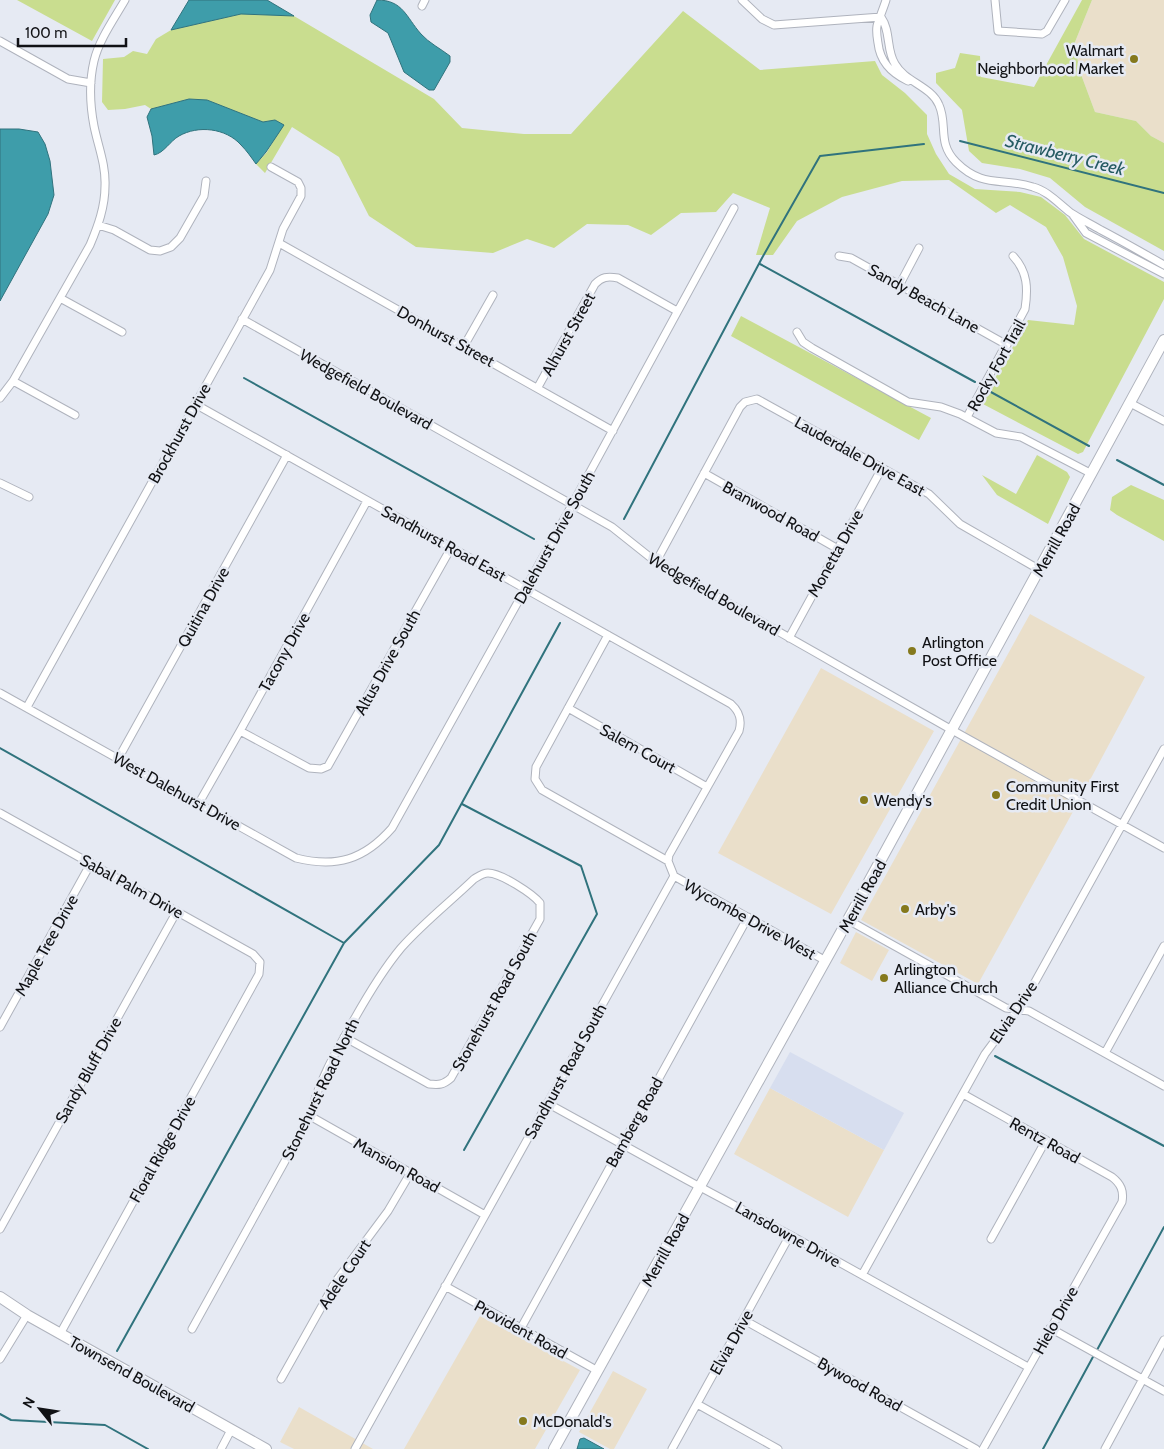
<svg xmlns="http://www.w3.org/2000/svg" width="1164" height="1449" font-family="Cabin,sans-serif">
<style>
.commercial{fill:#eadfca}
.built{fill:#d7deef}
.green{fill:#c9dd8f}
.water{fill:#3e9daa;stroke:#30737d}
.lines{fill:none;stroke-linecap:round;stroke-linejoin:round}
.stream{stroke:#30737d;stroke-width:2}
.street-casing{stroke:#afb3bd;stroke-width:9}
.secondary-casing{stroke:#afb3bd;stroke-width:12}
.street{stroke:#fff;stroke-width:7}
.secondary{stroke:#fff;stroke-width:10}
.poi-dot{fill:#85791d;stroke:#e6eaf3;stroke-width:2}
.labels{text-anchor:middle;stroke-width:5;stroke-linejoin:round;paint-order:stroke}
.poi-label{font-size:16px;fill:#111215;stroke:#e6eaf3;text-anchor:start}
.street-label{font-size:16px;fill:#111215;stroke:#e6eaf3}
.water-label{font-size:18px;font-style:italic;fill:#265b62;stroke:#e6eaf3}
</style>
<rect width="100%" height="100%" fill="#e6eaf3"/>
<path class="commercial" d="M1092 0H1164V143L1151 136 1136 121 1095 112 1079 69 1075 42Z
M1030 614 1145 677 1075 808 978 984 861 920Z
M821 668 934 731 831 914 718 853Z
M856 932 889 950 872 981 840 963Z
M770 1088 884 1150 848 1217 734 1154Z
M480 1316 580 1370 535 1449H404Z
M613 1371 647 1389 614 1449H610L579 1432Z
M299 1407 373 1449H294L280 1442Z"/>
<path class="built" d="M790 1052 904 1113 884 1150 770 1088Z"/>
<path class="green" d="M17 0H115L92 41Z
M1082 0H1092L1075 42 1079 69 1095 112 1136 121 1151 136 1164 143V251L1085 207 1050 178 1020 169 982 163 969 151 962 110 936 83V73L955 68 960 53 980 56 981 77 1034 87Z
M683 11 760 70 875 61 882 75 905 93 927 115V134L936 154 949 174 975 189 1020 192 1041 197 1065 215 1084 239 1164 282V299L1083 452 1078 454 981 403 1028 320 1074 325 1077 306 1063 257 1046 227 1010 205 996 213 949 180 902 181 842 197 797 221 773 255H756L770 208 733 193 716 212 681 213 651 235 628 225 587 224 554 248 527 239 493 253 416 247 369 216 339 157 292 127 265 173 256 164 267 152 283 125 275 120 263 122 207 100 189 99 151 109 145 105 125 109 108 110 102 102 103 59 124 57 133 51 147 54 156 39 171 30 241 14 294 16 434 99 462 128 524 134H571Z
M741 316 931 418 919 440 731 336Z
M1037 455 1067 472 1070 477 1048 524 997 495 982 475 1016 494Z
M1131 485 1164 500V541L1117 515 1110 510 1112 497Z"/>
<path class="water" d="M189 0H267L294 16 241 14 171 30Z
M377 0C403 0 406 17 421 34 429 43 441 49 450 56V62L434 90H429L404 72 388 33 371 22 370 15Z
M189 99 207 100 263 122 275 120 284 125 266 152 256 164C251 157 247 151 241 145 226 128 198 125 179 136 170 141 164 153 154 155L152 136 147 117 151 109Z
M0 129H19L38 132 45 144 50 161 54 195 48 214 0 301Z
M584 1438 604 1449H577L580 1439Z"/>
<g class="lines">
<path class="stream" d="M960 141 1164 193
M760 264 975 382
M244 378 534 539
M989 391 1089 446
M1117 460 1164 485
M624 519 762 258 820 156 924 144
M0 748 344 943 117 1351
M462 804 581 866 597 914 464 1150
M344 943 439 845 560 623
M995 1056 1164 1146
M1097 1350 1164 1227
M0 1414 11 1420 105 1425 148 1449
M1043 1449 1094 1355"/>
<defs>
<path id="street" d="M742 0 762 19 774 25 881 17
M886 0C884 7 878 21 877 26 876 32 877 37 878 43 880 62 891 73 908 81
M995 0 998 31 1042 34 1047 31 1065 0
M422 6 425 0
M881 17C891 31 886 50 895 64 905 82 931 86 939 105 948 125 937 143 956 162 983 189 1002 177 1033 187 1048 191 1059 204 1071 213 1080 219 1091 224 1101 230 1122 241 1143 253 1164 265
M0 41 68 79 91 83
M1073 215 1086 233 1164 274
M98 225 114 230 150 250 160 251 171 247 180 238 204 196 206 181
M279 243 613 431
M839 256 851 258 1007 345
M900 284 919 248
M60 298 122 332
M242 319 612 527 656 562 952 730 1164 848
M797 332 803 342 812 348 908 402 941 407 960 414 996 433 1021 437 1092 474
M464 346 493 295
M13 381 75 415
M538 387 595 284C602 277 607 276 618 278L677 311
M0 398 13 381 90 245C98 226 105 207 105 186 106 165 98 146 94 126 90 105 89 82 94 61 99 40 114 19 125 0
M1130 403 1164 421
M195 404 731 704C740 712 742 720 739 731L669 855 668 861 674 876
M967 417 1025 309C1028 289 1028 272 1013 256
M704 473 838 549
M0 483 29 497
M656 562 740 407 745 402 757 399 929 494 960 524 1040 570
M608 635 536 767 535 779 542 790 668 861
M789 638 882 468
M0 693 296 858C336 868 364 860 392 828L572 505 734 208
M27 707 270 270 283 229 301 196V188L298 182 271 167
M568 708 707 787
M240 731 309 768 321 769 328 766 451 548
M118 759 287 455
M199 803 240 731 367 501
M0 813 253 954 260 962 259 974 60 1334
M674 876 826 961
M848 920 1006 1008 1029 1011 1164 1086
M0 1027 91 863
M1105 1053 1164 946
M963 1094 1112 1177C1121 1184 1124 1191 1122 1202L983 1449
M547 1103 687 1180 790 1235 1028 1367
M310 1116 485 1215
M0 1229 177 911
M991 1239 1046 1140
M862 1275 985 1054 1025 1000 1164 749
M445 1286 598 1371
M744 1320 976 1449
M521 1328 748 917
M1050 1328 1164 1391
M192 1329 310 1116C318 1083 334 1055 351 1025 366 998 381 972 401 948 423 923 450 902 474 879 479 876 483 873 488 873 501 873 533 894 540 903V919L451 1078C443 1085 439 1085 429 1084L344 1037
M0 1359 27 1315
M281 1379 336 1281 388 1211 411 1172
M697 1404 778 1449
M221 1449 231 1430
M355 1449 674 876
M672 1449 790 1235
M1105 1449 1164 1340"/>
<path id="secondary" d="M0 1297 27 1315 266 1449
M554 1449 859 900 1164 340"/>
</defs>
<use href="#street" class="street-casing"/>
<use href="#secondary" class="secondary-casing"/>
<use href="#street" class="street"/>
<use href="#secondary" class="secondary"/>
</g>
<g class="poi-dot">
<circle cx="1134" cy="59" r="5"/>
<circle cx="912" cy="651" r="5"/>
<circle cx="996" cy="795" r="5"/>
<circle cx="864" cy="800" r="5"/>
<circle cx="905" cy="909" r="5"/>
<circle cx="884" cy="978" r="5"/>
<circle cx="523" cy="1421" r="5"/>
</g>
<g class="labels">
<g class="poi-label">
<text x="1124" y="56" text-anchor="end">Walmart<tspan x="1124" dy="18">Neighborhood Market</tspan></text>
<text x="922" y="648">Arlington<tspan x="922" dy="18">Post Office</tspan></text>
<text x="1006" y="792">Community First<tspan x="1006" dy="18">Credit Union</tspan></text>
<text x="874" y="806">Wendy's</text>
<text x="915" y="915">Arby's</text>
<text x="894" y="975">Arlington<tspan x="894" dy="18">Alliance Church</tspan></text>
<text x="533" y="1427">McDonald's</text>
</g>
<g class="street-label">
<text transform="translate(924 298) rotate(29)" y="6">Sandy Beach Lane</text>
<text transform="translate(568 334) rotate(-61)" y="6">Alhurst Street</text>
<text transform="translate(446 336) rotate(29)" y="6">Donhurst Street</text>
<text transform="translate(996 365) rotate(-61)" y="6">Rocky Fort Trail</text>
<text transform="translate(366 389) rotate(29)" y="6">Wedgefield Boulevard</text>
<text transform="translate(179 433) rotate(-61)" y="6">Brockhurst Drive</text>
<text transform="translate(860 456) rotate(29)" y="6">Lauderdale Drive East</text>
<text transform="translate(771 511) rotate(29)" y="6">Branwood Road</text>
<text transform="translate(554 537) rotate(-61)" y="6">Dalehurst Drive South</text>
<text transform="translate(1056 540) rotate(-61)" y="6">Merrill Road</text>
<text transform="translate(444 543) rotate(29)" y="6">Sandhurst Road East</text>
<text transform="translate(835 553) rotate(-61)" y="6">Monetta Drive</text>
<text transform="translate(714 594) rotate(30)" y="6">Wedgefield Boulevard</text>
<text transform="translate(203 607) rotate(-61)" y="6">Quitina Drive</text>
<text transform="translate(284 652) rotate(-61)" y="6">Tacony Drive</text>
<text transform="translate(387 662) rotate(-61)" y="6">Altus Drive South</text>
<text transform="translate(638 748) rotate(29)" y="6">Salem Court</text>
<text transform="translate(177 791) rotate(29)" y="6">West Dalehurst Drive</text>
<text transform="translate(132 886) rotate(29)" y="6">Sabal Palm Drive</text>
<text transform="translate(862 896) rotate(-61)" y="6">Merrill Road</text>
<text transform="translate(750 919) rotate(29)" y="6">Wycombe Drive West</text>
<text transform="translate(46 945) rotate(-61)" y="6">Maple Tree Drive</text>
<text transform="translate(494 1001) rotate(-61)" y="6">Stonehurst Road South</text>
<text transform="translate(1013 1012) rotate(-56)" y="6">Elvia Drive</text>
<text transform="translate(88 1070) rotate(-61)" y="6">Sandy Bluff Drive</text>
<text transform="translate(565 1071) rotate(-61)" y="6">Sandhurst Road South</text>
<text transform="translate(320 1089) rotate(-64)" y="6">Stonehurst Road North</text>
<text transform="translate(634 1122) rotate(-61)" y="6">Bamberg Road</text>
<text transform="translate(1045 1140) rotate(29)" y="6">Rentz Road</text>
<text transform="translate(162 1149) rotate(-61)" y="6">Floral Ridge Drive</text>
<text transform="translate(397 1165) rotate(29)" y="6">Mansion Road</text>
<text transform="translate(788 1234) rotate(29)" y="6">Lansdowne Drive</text>
<text transform="translate(665 1250) rotate(-61)" y="6">Merrill Road</text>
<text transform="translate(344 1274) rotate(-56)" y="6">Adele Court</text>
<text transform="translate(1055 1320) rotate(-61)" y="6">Hielo Drive</text>
<text transform="translate(521 1329) rotate(29)" y="6">Provident Road</text>
<text transform="translate(731 1342) rotate(-61)" y="6">Elvia Drive</text>
<text transform="translate(132 1374) rotate(29)" y="6">Townsend Boulevard</text>
<text transform="translate(860 1384) rotate(29)" y="6">Bywood Road</text>
</g>
<g class="water-label">
<text transform="translate(1065 155) rotate(14)" y="6">Strawberry Creek</text>
</g>
</g>
<g transform="translate(40 1409) rotate(300)" stroke="#e6eaf3" stroke-width="4" paint-order="stroke">
<path d="M0-4L9 19L0 12L-9 19Z" fill="#111215"/>
<text y="-8" font-size="14" font-weight="bold" text-anchor="middle" fill="#111215">N</text>
</g>
<path d="M18 38v8h108v-8" fill="none" stroke="#111215" stroke-width="2.5"/>
<text x="25" y="38" font-size="15" fill="#111215" stroke="#e6eaf3" stroke-width="4" paint-order="stroke">100 m</text>
</svg>
